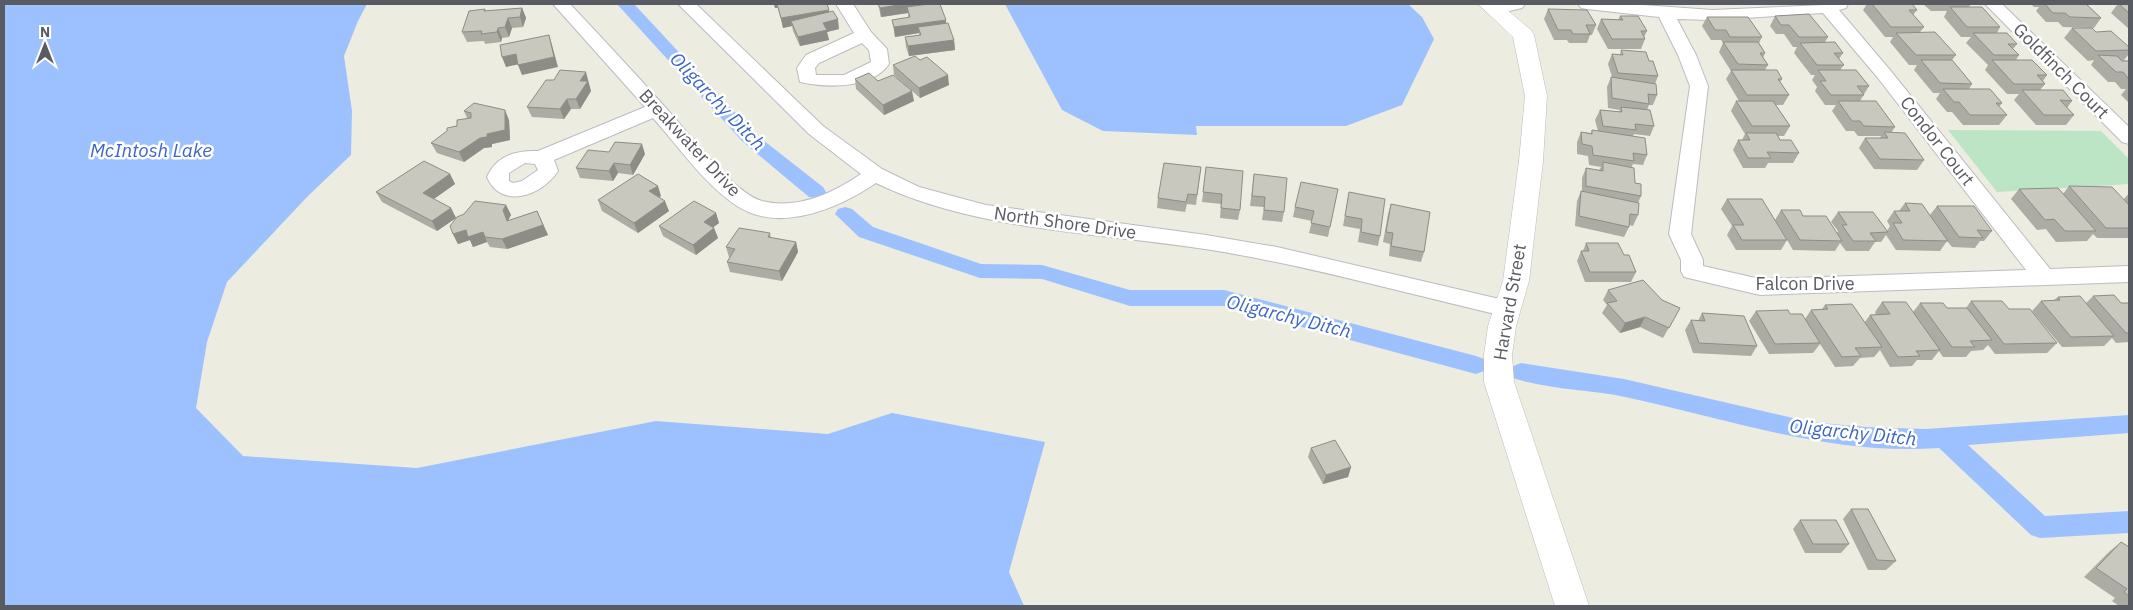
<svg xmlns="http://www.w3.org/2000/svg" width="2133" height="610" font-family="'IBM Plex Sans',sans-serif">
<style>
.green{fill:#bbe5c4}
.water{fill:#9dc1ff}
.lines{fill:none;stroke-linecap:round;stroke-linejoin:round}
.canal{fill:#9dc1ff;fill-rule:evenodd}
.minor-casing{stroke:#bbbcc2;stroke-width:2}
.tertiary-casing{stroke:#bbbcc2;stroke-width:1}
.minor{fill:#fff;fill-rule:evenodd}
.tertiary{fill:#fff;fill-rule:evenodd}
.wall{fill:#adaca4}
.shaded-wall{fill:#8d8c86}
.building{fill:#c9c8bf;stroke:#8d8c86}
.labels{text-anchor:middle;stroke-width:5;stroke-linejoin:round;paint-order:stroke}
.street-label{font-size:18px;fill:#595b62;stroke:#fff}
.water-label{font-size:19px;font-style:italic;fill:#3e65c4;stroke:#fff}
</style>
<rect width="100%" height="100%" fill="#ecece0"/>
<path class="green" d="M1948 130 2101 131 2129 159V184L1997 192Z"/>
<path class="water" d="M4 4H367L358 21 344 56 352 111 351 155 308 196 227 282 207 342 196 408 243 456 417 468 656 421 828 434 892 413 1045 442 1009 572 1024 606H4Z
M1005 4H1408L1422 17 1434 39 1402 105 1346 126H1196L1197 135 1103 131 1062 110Z"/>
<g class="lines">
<path class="canal" d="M617 4H634L754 133 823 187 826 192 823 197 816 198 809 197 742 141Z
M845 207 852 209 873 227 981 264 1042 265 1130 290H1224L1476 356 1484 359 1487 365 1484 371 1476 374 1224 306H1130L1042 279 980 278 859 237 835 214 838 209Z
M1521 363 1624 379 1810 422 1866 427 1926 429 2129 415V433L1968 445 2045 516 2129 511V533L2040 538 2031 535 1939 448C1832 456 1728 419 1625 397 1589 389 1549 390 1513 378L1510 372 1513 366Z"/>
<defs>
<path id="minor" d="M553 4H570C602 38 634 72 665 107 686 130 733 193 762 201 798 210 833 193 861 174L809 134 678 4H696L823 126 882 169 919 187 986 205 1206 235 1277 247 1508 301 1516 303 1519 309 1516 315 1508 317C1408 294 1307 265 1205 249 1099 233 972 230 876 183 839 208 780 234 737 206 704 184 679 147 653 118L554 160 558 171C542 196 501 210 487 177 496 156 516 150 538 151L645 107ZM525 163 535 164 538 170 522 181 513 183 509 181V173Z
M836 4H853L871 32 887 49 889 64C872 89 827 88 800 82L797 68 806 55 854 33ZM862 43 869 50 871 62 844 75H816L815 68 819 63Z
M1497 4H1525L1522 8 1497 14 1491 13 1488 9 1491 5Z
M1578 4H1629L1713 10 1848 4 1846 8 1839 10 1890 70 2050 269 2129 266V282L1760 295 1684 277 1681 271V260L1669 234 1690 86 1678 55 1659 17 1587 9 1581 8ZM1823 13 1878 78 2026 270 1760 279 1703 266V260L1691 234 1708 86 1696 55 1677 19 1713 20Z
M1985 4H2002L2129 127V144L2122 142Z"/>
<path id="tertiary" d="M1478 4H1500L1531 30 1534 35 1547 96 1543 161 1529 281 1516 326 1512 355 1514 382 1589 606H1555L1484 382V355L1488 326 1503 281 1519 161 1525 96 1513 37Z"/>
</defs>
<use href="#minor" class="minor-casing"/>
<use href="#tertiary" class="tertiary-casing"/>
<use href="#minor" class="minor"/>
<use href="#tertiary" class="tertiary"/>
</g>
<path class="wall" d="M774 4H810L829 12 839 29 827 32 829 40 800 46 793 31 792 26 783 28 778 8H775Z
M878 4H926L946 23 954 40 955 50 909 56 906 47 905 37 919 35V33L895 37 892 20 908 18V13L881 17Z
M1867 4H1912L1917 10 1913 15 1924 27 1920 32 1956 55 1952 60 1972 84 1969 89 2002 103 1999 107 2007 115 1999 125H1963L1952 112H1947L1936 99 1940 93H1933L1914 70 1917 65H1909L1890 42 1893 37H1885L1863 10Z
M1923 4H1971L1969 7 2000 27 1997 33 2017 44 2013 49 2019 55 2016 60 2047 75 2043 81 2045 84 2040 90 2072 101 2067 108 2074 115 2066 125H2036L2014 100 2019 94H2007L1985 70 1988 65 1966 43 1971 37H1961L1944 17 1947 11H1931Z
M2031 4H2086L2101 18 2094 28 2063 27 2058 22H2046L2036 11 2039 7H2034Z
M2111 4H2129V29L2111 13 2117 5 2116 4Z
M522 8 526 18 523 27 512 28 509 37 502 38 501 42 485 44 484 41 467 42 462 32 485 9 486 11Z
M1548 9 1596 25 1592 35H1590L1587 43H1569L1567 40H1554L1544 19Z
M1620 16 1647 31 1644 37 1645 39 1641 49H1608L1597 29 1601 19 1618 20Z
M1775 16 1828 37 1825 42 1843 53 1839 59 1844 65 1840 70 1869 86 1860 101 1895 127 1891 133 1924 160 1917 170 1874 169 1859 148 1865 138H1880L1881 136H1858L1854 131H1846L1832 111 1836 105H1825L1815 91 1817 87 1812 80 1815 75H1811L1794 53 1797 47H1793L1784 34H1776L1770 26Z
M1707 17 1762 37 1759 43 1765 53 1763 58 1768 65 1765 70 1782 79 1780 82 1789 95 1783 105H1776L1790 126 1784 136H1778L1780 140 1799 153 1793 163H1768L1765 168H1743L1733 150 1738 140H1742L1745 134 1731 111 1736 101H1739L1726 79 1731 71 1719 52 1723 43 1721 40H1711L1702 26Z
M2072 28 2096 32 2129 47V54L2124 60H2121L2129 61V103L2121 95 2126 89H2121L2115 82H2108L2091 65 2094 60 2088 61 2064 38Z
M1621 50 1649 61 1658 76 1655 84 1657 95 1653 105H1649L1647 110 1654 126 1650 136 1634 134 1633 136 1647 155 1643 165 1633 164 1631 168 1635 183 1641 196 1638 203V215L1633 226 1629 225V227L1624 237 1575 226 1577 201 1581 191H1582V178L1586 168 1599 170 1601 167 1589 165 1588 156 1577 154V142L1581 132 1591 133 1592 130 1598 131 1595 120 1600 110 1619 112 1620 110 1608 108 1607 87 1611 77H1612L1608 64 1612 54 1620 55Z
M920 60 949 85 920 98 894 75 893 65Z
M855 79 878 81 914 101 884 115 856 89Z
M589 82 588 83 591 91 580 109H571L564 119 532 117 527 107Z
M464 111 509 120 510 140 492 144V147L484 148 464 162 437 153 431 143 467 118Z
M609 152 645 154 633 175 618 173 613 181 580 178 576 168Z
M1201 167 1196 205 1187 204 1185 212 1157 208 1158 198Z
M1206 167 1240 210 1238 220 1220 218 1221 204 1202 202Z
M450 174 455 184 434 199 451 208 456 218 437 231 382 202 376 192Z
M1254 174 1284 212 1282 222 1262 220 1264 207 1250 206Z
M2069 186 2124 199 2129 193V238H2097L2093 234 2087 241 2056 242 2046 229 2037 230 2011 199 2019 189 2063 194Z
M1338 189 1328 237 1309 233 1312 221 1293 217 1295 207Z
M1349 192 1380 236 1378 246 1358 242 1360 229 1343 226Z
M661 196 659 197 669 211 638 233 602 211 598 200Z
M1727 199 1787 240 1781 250H1736L1727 235 1732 226 1721 209Z
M1905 203 1930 215 1937 206 1992 231 1984 241H1980L1975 248 1952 247 1947 241 1940 251 1896 250 1886 235 1881 242H1875L1869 251H1846L1840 243 1835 251 1793 250 1775 220 1781 210 1803 216 1837 233 1838 231 1831 222 1838 212 1887 231 1890 226 1887 221 1894 211H1899Z
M1391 204 1424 252 1421 262 1389 256 1390 244 1383 242 1388 214Z
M506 205 511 215 508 221 537 211 548 235 507 249 490 247 487 242 473 247 470 240 458 244 453 234Z
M716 213 719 223 713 227 714 228 718 238 696 255 663 236 659 226Z
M770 233 771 238 796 242 798 252 782 281 730 272 727 262 730 257H729L726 247Z
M1586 243 1624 255 1636 272 1631 282H1585L1577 261 1581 251H1583Z
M1608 290 1662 300 1680 308 1663 338 1640 327 1620 333 1602 313 1607 305 1603 300Z
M2093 296 2121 303H2129V342L2116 343 2112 338 2104 346 2062 347 2032 311 2041 301 2054 300 2058 297 2086 303Z
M1971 301 2009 309 2057 343 2047 353 1995 354 1988 345 1983 350 1971 351 1966 357H1943L1939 351 1932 360H1917L1912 366 1890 367 1880 350 1874 357 1860 358 1853 366 1835 367 1820 344 1813 353 1769 354 1749 321 1756 311 1790 314 1805 319 1811 310 1822 309 1825 305 1865 322 1870 315H1876L1875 312 1882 302 1913 312 1920 303 1947 308H1966Z
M1702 313 1757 346 1751 356 1693 353 1685 330 1691 320 1698 321Z
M1311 448 1351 467 1348 477 1323 484 1308 457Z
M1851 509 1896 561 1886 570H1868L1843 519Z
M1800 520 1849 544 1841 553H1805L1793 529Z
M2121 542 2129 547V606H2119L2112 601 2115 598 2084 577 2110 551Z"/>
<path class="shaded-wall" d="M774 4H777L778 8H775Z
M904 4H926L907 7 908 13 881 17 880 8Z
M522 8 526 18 523 27 520 17Z
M829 10 830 20 791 21 792 26 783 28 781 18Z
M508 18 512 28 509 37 505 27Z
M838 19 839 29 827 32 829 40 800 46 798 37 823 23Z
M946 20V30L918 27 919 33 895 37 894 27Z
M498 28 502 38 501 42 497 32Z
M549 35 552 45 558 67 522 75 518 65Z
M954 40 955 50 909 56 908 46Z
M516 54 520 64 506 67 502 57Z
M586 72 591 91 580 109 576 99 580 81Z
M948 75 949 85 920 98 919 88Z
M912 91 914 101 884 115 883 105Z
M567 99 571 109 564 119 560 109Z
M505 110 509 120 510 140 492 144V147L484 148 464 162 459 152 487 134Z
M642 144 645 154 633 175 630 165Z
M614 163 618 173 613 181 609 171Z
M450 174 455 184 428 203 423 193Z
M658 186 661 196 653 201 649 191Z
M665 201 669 211 638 233 634 223Z
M506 205 511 215 508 220 512 231 503 210Z
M451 208 456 218 437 231 432 221Z
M537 211 548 235 507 249 502 239Z
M716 213 719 223 707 232 704 222Z
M714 228 718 238 696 255 693 245Z
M466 230 483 232 487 242 473 247 470 240 458 244 453 234Z
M796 242 798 252 782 281 779 271Z
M1645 317 1640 327 1620 333 1625 323Z
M1351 467 1348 477 1323 484 1326 475Z"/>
<path class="building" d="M777 4H827L829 10 781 18Z
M878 4H904L880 8Z
M929 4H940L946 20 894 27 892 20 910 17 907 7Z
M1872 4H1912L1917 10H1909L1924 27H1891Z
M2045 4H2086L2101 18 2070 17 2065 13H2053Z
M2119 4H2129V13Z
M1950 7H1982L2000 27H1967Z
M522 8 520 17 508 18 505 27 498 28 497 32 481 34 482 31 462 32 469 11 485 9 484 11Z
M1548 9 1587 10 1596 25H1586L1590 34H1573L1571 30H1558Z
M833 11 838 19 823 23 827 30 798 37 791 21Z
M1809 14 1828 37H1799L1789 25H1781L1775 16Z
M1620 16H1638L1647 31H1641L1645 39H1612L1601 19 1623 20Z
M1707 17H1748L1762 37H1730L1726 30H1715Z
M948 23 954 40 908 46 905 37 921 35 918 27Z
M2072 28H2092L2096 32 2111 31 2129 47V50L2096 51Z
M1935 32 1956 55H1916L1896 33Z
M1973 33H2007L2017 44H2008L2019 55H1994Z
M549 35 554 57 518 65 516 54 502 57 500 45Z
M1723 42H1758L1765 53H1760L1768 65 1738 64Z
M1835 42 1843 53H1834L1844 65H1817L1800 43Z
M1621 50 1646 52 1649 61H1653L1658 76 1618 73 1612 54 1623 55Z
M2098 55 2117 56 2122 61H2129V79L2123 72H2116Z
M915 56 920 60 927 57 948 75 919 88 893 65Z
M1921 60H1952L1972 84 1940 83Z
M1992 60H2032L2047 75H2037L2045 84H2014Z
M560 70 586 72 580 81H588L576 99H567L560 109 527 107 546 80H554Z
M1731 70H1777L1782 79H1778L1789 95H1747Z
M1818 70H1856L1869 86H1857L1864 95H1831L1820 81H1826Z
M869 73 878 81 893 75 912 91 883 105 855 79Z
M1611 77 1656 84 1657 95 1648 94 1649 104 1612 98Z
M1943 89H1990L2002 103H1996L2007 115H1970L1959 102H1954Z
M2022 90H2063L2072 101 2060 100 2074 115H2044Z
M1736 101H1773L1790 126H1752Z
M1838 101H1876L1895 127 1864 126 1860 121H1852Z
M474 103 505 110V130L487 134V137L480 138 459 152 431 143 447 131V128L457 126V120L471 118V113L464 111Z
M1621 107 1650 110 1654 126 1635 124 1636 130 1603 126 1600 110 1622 112Z
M1592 130 1645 138 1647 155 1633 153 1634 161 1593 155 1592 146 1582 144 1581 132 1592 134Z
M1884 132 1905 133 1924 160 1880 159 1865 138H1888Z
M1746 133H1776L1780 140H1791L1799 153 1767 152 1771 158H1748L1738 140H1750Z
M615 142 642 144 630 165 614 163 609 171 576 168 588 150 609 152Z
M424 161 450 174 423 193 451 208 432 221 376 192Z
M1603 162 1634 168 1635 183 1641 184V196L1586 186V168L1603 171Z
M1164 163 1201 167 1197 195 1188 194 1186 202 1158 198Z
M1206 167 1243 171 1240 210 1221 208 1222 194 1203 192Z
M638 174 658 186 649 191 665 201 634 223 598 200Z
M1254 174 1287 178 1284 212 1264 210 1265 197 1252 196Z
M1301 182 1338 189 1330 227 1311 223 1314 211 1295 207Z
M2069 186 2112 187 2129 205V228H2106Z
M2058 188 2096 231H2065L2054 219 2045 220 2019 189Z
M1581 191 1639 203 1638 215 1630 214 1629 227 1579 216Z
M1349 192 1385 199 1380 236 1361 232 1362 219 1345 216Z
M1727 199H1762L1787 240H1742L1733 225H1744Z
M475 201 506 205 503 210 507 221 537 211 543 225 502 239 485 237 483 232 468 237 466 230 453 234 450 226 457 217 464 214Z
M694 201 716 213 704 222 714 228 693 245 659 226Z
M1905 203 1922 204 1948 241 1903 240 1893 223H1902L1894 211H1910Z
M1391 204 1430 212 1424 252 1391 246 1393 233 1386 232Z
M1937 206H1974L1992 231 1977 230 1983 238 1959 237Z
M1781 210H1800L1803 216H1826L1842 241 1800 240Z
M1838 212H1873L1888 232 1870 233 1876 241H1853L1842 225H1847Z
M739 228 770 233 768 237 796 242 779 271 727 262 735 249 726 247Z
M1586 243H1618L1624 255H1629L1636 272H1590L1581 251H1589Z
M1643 280 1662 300 1680 308 1669 328 1645 317 1625 323 1607 303 1617 301 1608 290Z
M2114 295 2121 303H2129V333H2126L2093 296Z
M2080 296 2114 336 2071 337 2041 301 2060 300 2058 297Z
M1971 301H2002L2009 309H2030L2057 343 2004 344Z
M1882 302H1906L1940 350 1916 351 1920 356 1898 357 1870 315 1890 314Z
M1920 303H1943L1947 308H1967L1992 340 1970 341 1975 347H1952Z
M1852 304 1882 347 1855 348 1861 356 1842 357 1811 310 1828 309 1825 305Z
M1788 310 1790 314H1802L1820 343 1775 344 1756 311Z
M1702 313 1744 316 1757 346 1699 343 1691 320 1705 321Z
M1335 440 1351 467 1326 475 1311 448Z
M1851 509H1868L1896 561 1877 560Z
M1800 520H1836L1849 544H1813Z
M2121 542 2129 547V596L2124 592 2127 589 2096 568Z"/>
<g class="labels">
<g class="street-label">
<text transform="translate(2061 71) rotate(45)" y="6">Goldfinch Court</text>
<text transform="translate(1937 141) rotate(52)" y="6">Condor Court</text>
<text transform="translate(690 143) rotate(47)" y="6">Breakwater Drive</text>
<text transform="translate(1065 223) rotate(8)" y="6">North Shore Drive</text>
<text x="1805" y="290">Falcon Drive</text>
<text transform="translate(1510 302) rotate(-80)" y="6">Harvard Street</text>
</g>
<g class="water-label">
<text transform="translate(718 101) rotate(46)" y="7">Oligarchy Ditch</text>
<text x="151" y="157">McIntosh Lake</text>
<text transform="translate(1289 316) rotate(14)" y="7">Oligarchy Ditch</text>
<text transform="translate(1853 432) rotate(6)" y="7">Oligarchy Ditch</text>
</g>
</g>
<rect width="2133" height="610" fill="none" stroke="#595b62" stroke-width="10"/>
<g transform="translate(45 45)" stroke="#ffffff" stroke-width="4" paint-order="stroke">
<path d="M0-4L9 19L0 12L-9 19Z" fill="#595b62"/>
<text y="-8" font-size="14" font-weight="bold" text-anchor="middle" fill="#595b62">N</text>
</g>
</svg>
